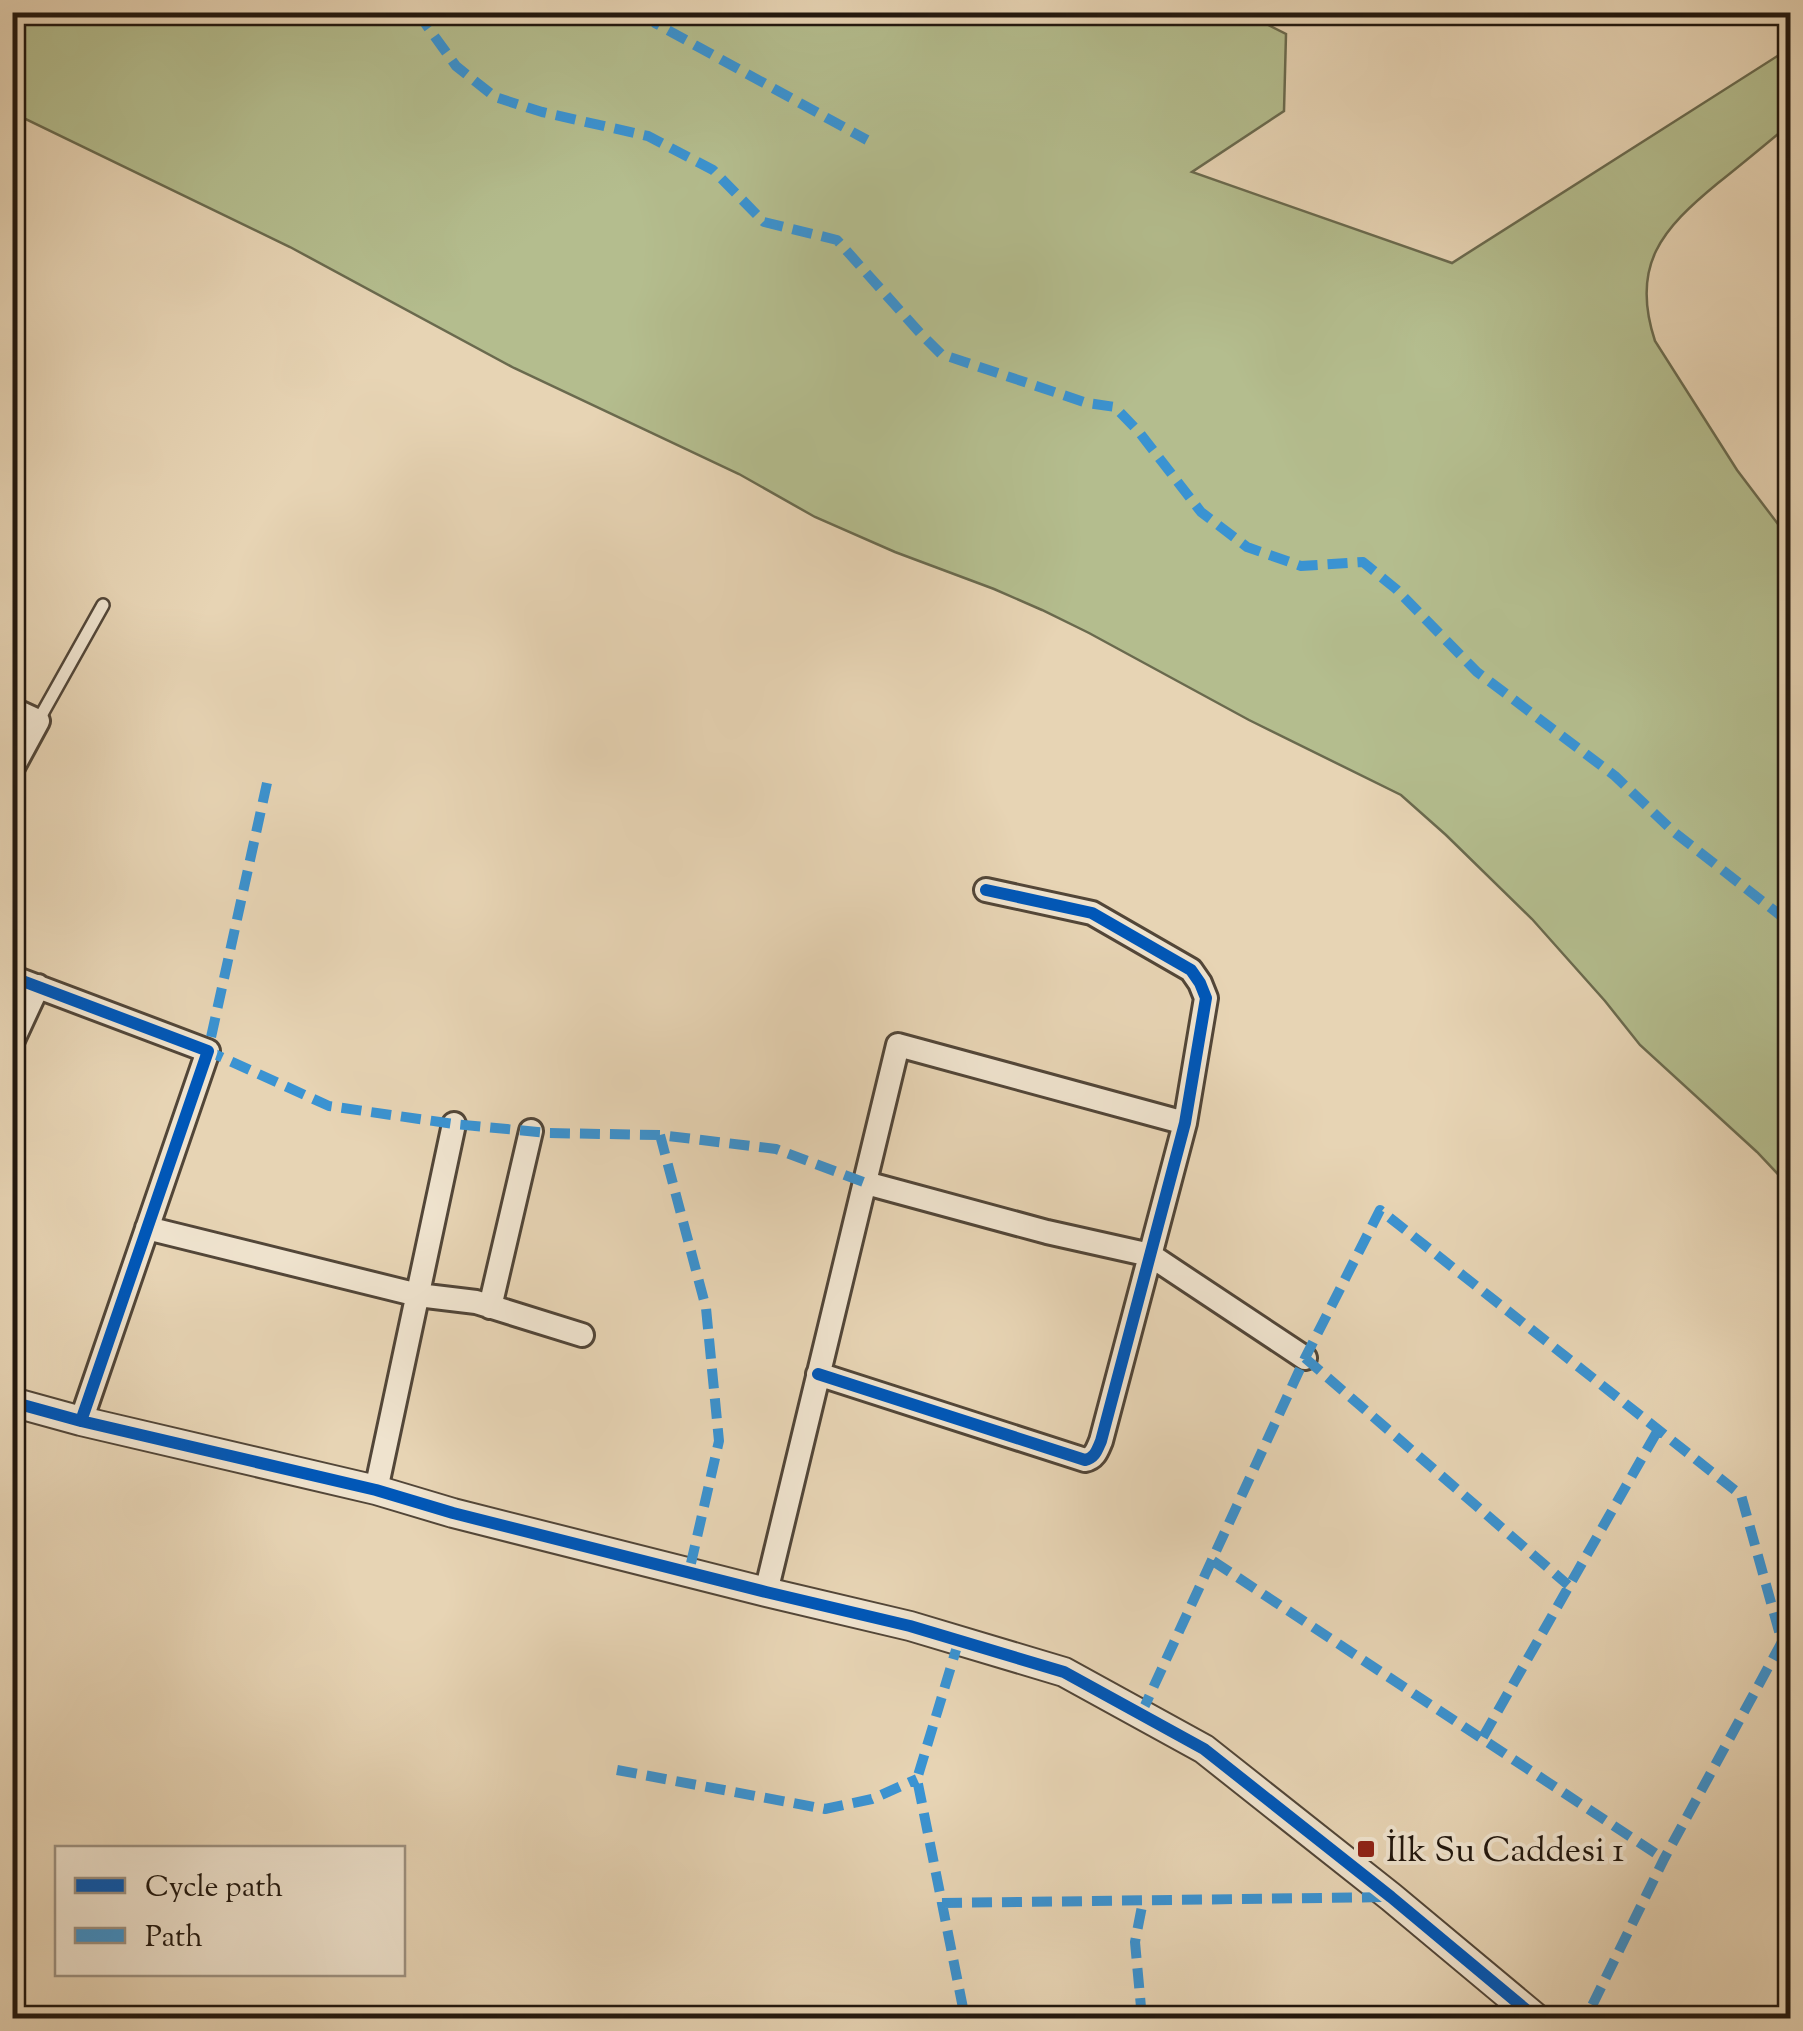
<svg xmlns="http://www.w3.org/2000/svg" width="1803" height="2031" font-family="'Sorts Mill Goudy',serif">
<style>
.green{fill:#b4bd8e;stroke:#6a6a4e;stroke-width:2.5}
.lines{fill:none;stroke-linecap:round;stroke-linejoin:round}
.service-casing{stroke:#524638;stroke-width:16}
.minor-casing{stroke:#524638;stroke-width:28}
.tertiary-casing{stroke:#524638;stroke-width:32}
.service{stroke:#efe3ce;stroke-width:11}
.minor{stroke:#efe3ce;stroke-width:22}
.tertiary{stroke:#efe3ce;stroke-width:28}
.quiet{stroke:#3a93d2;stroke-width:10;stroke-dasharray:20 10;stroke-linecap:butt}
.cycleway-casing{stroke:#efe3ce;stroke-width:19}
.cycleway{stroke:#0057b8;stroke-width:12}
.poi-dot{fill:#8f2418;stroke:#efe3ce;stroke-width:4}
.labels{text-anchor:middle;stroke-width:8;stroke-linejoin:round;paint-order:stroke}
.poi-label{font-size:35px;fill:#21170e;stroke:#efe3ce;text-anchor:start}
</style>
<rect width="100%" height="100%" fill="#e7d4b4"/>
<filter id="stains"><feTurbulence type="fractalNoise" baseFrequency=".002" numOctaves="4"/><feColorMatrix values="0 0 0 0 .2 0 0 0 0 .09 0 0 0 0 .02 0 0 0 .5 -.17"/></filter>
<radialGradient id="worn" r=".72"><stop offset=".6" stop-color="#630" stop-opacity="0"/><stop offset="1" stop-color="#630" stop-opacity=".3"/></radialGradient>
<path class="green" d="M12 13H1245L1286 34 1284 111 1192 172 1452 263 1790 48V124C1766 144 1742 164 1718 183 1662 229 1630 265 1655 341L1737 470 1790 540V1187L1757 1152 1640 1045 1605 1001 1532 919 1446 835 1401 795 1249 720 1089 633 1042 610 994 589 895 552 815 517 739 474 514 368 290 247 13 113Z"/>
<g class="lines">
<defs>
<path id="service" d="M38 721 103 605"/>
<path id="minor" d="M12 709 38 721 12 769
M12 977 208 1051 81 1421
M12 1042 38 986
M866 1183 1047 1232 1150 1255 1305 1358
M147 1228 418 1295 476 1302 582 1335
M490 1307 531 1131
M818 1374 1085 1460C1095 1458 1097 1450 1101 1441L1185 1123 1206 998 1200 983 1191 970 1092 913 986 890
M376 1490 454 1124
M766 1592 898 1045 1185 1123"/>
<path id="tertiary" d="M12 1402 81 1421 376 1490 453 1513 766 1592 910 1626 1064 1672 1204 1749 1391 1897 1536 2018"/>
</defs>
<use href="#service" class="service-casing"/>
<use href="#minor" class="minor-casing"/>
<use href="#tertiary" class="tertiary-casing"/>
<use href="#service" class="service"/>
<use href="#minor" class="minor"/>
<use href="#tertiary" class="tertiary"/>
<path class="quiet" d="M417 12 456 66 495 97 542 112 648 136 713 170 764 222 837 240 920 333 941 354 1087 403 1115 407 1139 432 1201 512 1247 547 1301 566 1363 562 1396 589 1477 672 1615 776 1674 832 1790 923
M645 12 655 23 867 140
M267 783 208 1051 329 1106 454 1124 548 1133 660 1135 776 1149 866 1183
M660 1135 706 1308 719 1441 689 1572
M1305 1358 1568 1585
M1213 1561 1664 1859
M959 1640 917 1779 965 2018
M1141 1714 1305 1358 1380 1210 1741 1495 1782 1642 1664 1859 1586 2018
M1483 1737 1658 1430
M617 1770 825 1809 872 1799 917 1779
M942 1903 1391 1897
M1142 2018 1135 1942 1143 1901"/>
<defs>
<path id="cycleway" d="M12 977 208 1051 81 1421
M818 1374 1085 1460C1095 1458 1097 1450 1101 1441L1185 1123 1206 998 1200 983 1191 970 1092 913 986 890
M12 1402 81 1421 376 1490 453 1513 766 1592 910 1626 1064 1672 1204 1749 1391 1897 1536 2018"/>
</defs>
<use href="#cycleway" class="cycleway-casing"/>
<use href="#cycleway" class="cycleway"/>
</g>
<rect class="poi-dot" x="1356" y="1839" width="20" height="20" rx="5"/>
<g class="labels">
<g class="poi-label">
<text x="1386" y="1861">İlk Su Caddesi 1</text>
</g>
</g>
<rect width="1803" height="2031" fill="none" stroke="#e7d4b4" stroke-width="50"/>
<rect x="15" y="15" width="1773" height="2001" fill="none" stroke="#21170e" stroke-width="5"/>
<rect x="25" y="25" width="1753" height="1981" fill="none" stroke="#21170e" stroke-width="2.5"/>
<rect x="55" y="1846" width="350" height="130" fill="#efe3ce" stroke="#9d9181" stroke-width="2.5"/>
<rect x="75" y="1878" width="50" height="15" fill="#0057b8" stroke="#9d9181" stroke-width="2.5"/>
<text x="145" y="1896" font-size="30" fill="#21170e">Cycle path</text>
<rect x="75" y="1928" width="50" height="15" fill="#3a93d2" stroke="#9d9181" stroke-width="2.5"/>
<text x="145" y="1946" font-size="30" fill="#21170e">Path</text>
<rect width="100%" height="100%" filter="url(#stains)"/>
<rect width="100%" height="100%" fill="url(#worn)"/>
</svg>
